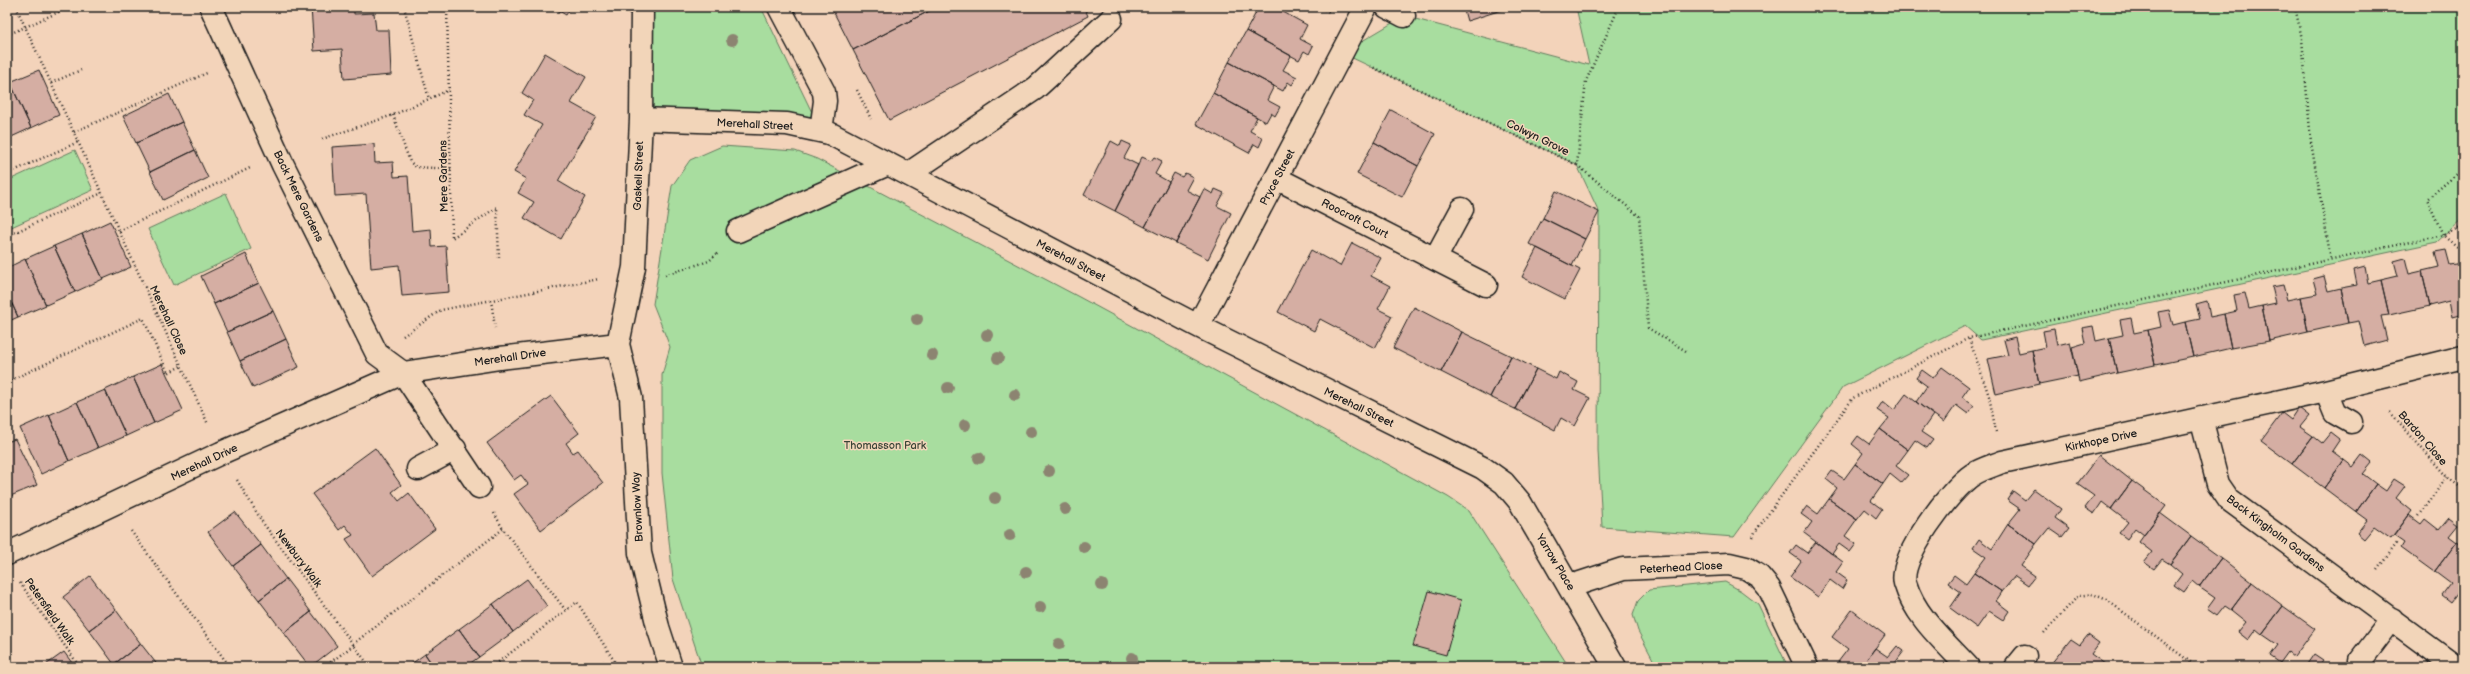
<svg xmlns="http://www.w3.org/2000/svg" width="2470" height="674" font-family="'Balsamiq Sans',sans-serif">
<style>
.green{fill:#a8dd9f;stroke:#627c5e}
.building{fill:#d5aea3;stroke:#1c1c1c}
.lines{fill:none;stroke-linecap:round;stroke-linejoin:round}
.minor-casing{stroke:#1c1c1c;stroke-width:25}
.path{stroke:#1c1c1c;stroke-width:2.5;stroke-dasharray:1 3;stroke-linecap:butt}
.minor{stroke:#f2d5b9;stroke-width:22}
.tree{fill:#8c8471}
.labels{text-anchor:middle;stroke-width:3;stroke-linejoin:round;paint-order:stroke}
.street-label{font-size:11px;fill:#1c1c1c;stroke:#f2d5b9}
.park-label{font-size:11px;fill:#384336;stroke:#f2d5b9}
</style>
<rect width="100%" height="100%" fill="#f3d3ba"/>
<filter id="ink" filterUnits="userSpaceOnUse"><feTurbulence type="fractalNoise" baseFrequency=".025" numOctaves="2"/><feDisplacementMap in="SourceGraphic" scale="8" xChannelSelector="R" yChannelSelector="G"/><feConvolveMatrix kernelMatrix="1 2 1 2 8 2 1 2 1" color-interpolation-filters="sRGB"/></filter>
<g filter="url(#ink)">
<path class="green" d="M640 7H761L821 131 641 119Z
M1576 7H2463V218L2437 242 1981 340 1965 326 1843 387 1734 537 1602 527 1598 450 1599 212 1577 165 1342 53 1404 16 1589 65Z
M722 146 795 151 817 159 1079 297 1448 497 1469 511 1569 667H702L673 579 662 473V375L670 347 653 304 672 186 690 160Z
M75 150 93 190 7 229V181Z
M226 193 251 249 174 285 148 229Z
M1725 582 1741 591 1758 604 1788 667H1657L1638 631 1633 615 1638 601 1649 590Z"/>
<path class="building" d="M311 7H354V14L374 13 376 30H389L391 75 344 79 342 49 314 51Z
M552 7H571L566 15Z
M831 7H937L853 50Z
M937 7H1084L1088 16 889 120 853 50Z
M1259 7H1274L1307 25 1300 39 1313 46 1309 54 1304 51 1299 60 1246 31Z
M1463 7H1511L1467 21Z
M1246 31 1291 56 1283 70 1297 77 1292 85 1288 82 1283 91 1229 62Z
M545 53 586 77 571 103 596 117 558 181 585 197 561 239 524 218 534 202 518 193 526 179 514 172 542 125 524 115 533 100 522 93Z
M1229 62 1274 86 1267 100 1280 107 1275 116 1271 113 1266 122 1213 93Z
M39 70 59 115 31 128 10 82Z
M10 82 31 128 7 139V84Z
M1213 93 1257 117 1250 131 1263 138 1259 147 1254 144 1249 153 1196 124Z
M169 94 182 122 136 143 123 116Z
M1391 110 1435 134 1418 166 1374 142Z
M182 122 195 150 150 172 136 143Z
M1111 141 1120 146 1122 141 1131 145 1124 158 1138 165 1115 211 1084 195Z
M1374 142 1418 166 1402 197 1357 174Z
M374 144 375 163 393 162 394 177 408 176 412 231 431 229 432 247 446 246 449 292 402 296 399 265 371 268 366 194 335 196 332 147Z
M195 150 208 178 163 200 150 172Z
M1142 157 1151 161 1154 157 1162 161 1155 174 1169 182 1145 227 1115 211Z
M1174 173 1182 177 1185 173 1193 177 1186 190 1200 197 1176 243 1145 227Z
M1204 189 1213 194 1215 189 1224 193 1217 206 1231 213 1208 259 1176 243Z
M1556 191 1599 212 1585 239 1543 218Z
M1543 218 1585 239 1572 266 1529 244Z
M110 221 131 267 103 279 82 234Z
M82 234 103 279 75 292 54 246Z
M1352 243 1381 258 1371 276 1390 286 1378 309 1392 316 1375 348 1320 319 1314 331 1278 312 1311 250 1340 266Z
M54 246 75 292 46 305 25 259Z
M1537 248 1580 270 1565 299 1522 277Z
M2446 250 2450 265 2463 263V299H2461L2463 314 2452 317 2449 301 2430 306 2422 271 2439 267 2435 252Z
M246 254 259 283 214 304 201 276Z
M2405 258 2409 274 2422 271 2430 306 2389 315 2381 280 2398 276 2394 261Z
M25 259 46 305 18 317 7 293V268Z
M2365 267 2368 283 2381 280 2389 315 2381 316 2387 340 2365 346 2359 321 2348 323 2341 288 2357 285 2354 270Z
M2324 276 2328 291 2341 288 2348 323 2308 332 2301 297 2317 294 2313 279Z
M259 283 273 311 227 332 214 304Z
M2283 285 2287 300 2301 297 2308 332 2269 341 2262 306 2276 303 2272 287Z
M7 293 18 317 7 322Z
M2245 293 2249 309 2262 306 2269 341 2231 348 2224 314 2237 311 2234 295Z
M2207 301 2210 317 2224 314 2231 348 2193 357 2185 322 2200 319 2196 304Z
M1414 307 1462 332 1441 372 1393 348Z
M2169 310 2173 325 2185 322 2193 357 2155 365 2148 330 2161 327 2158 312Z
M273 311 286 339 240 361 227 332Z
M2131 318 2134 333 2148 330 2155 365 2117 373 2109 338 2123 335 2120 320Z
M2093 326 2096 341 2109 338 2117 373 2079 382 2072 347 2085 343 2082 328Z
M2054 329 2057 345 2070 342 2078 376 2039 384 2032 350 2046 347 2043 331Z
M1462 332 1511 356 1490 397 1441 372Z
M2015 337 2019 353 2032 350 2039 384 1996 394 1988 359 2008 355 2004 340Z
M286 339 299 367 253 388 240 361Z
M1511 356 1536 369 1515 409 1490 397Z
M162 364 183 410 154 423 133 377Z
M1942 367 1969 387 1962 397 1974 406 1968 414 1956 405 1944 422 1916 402 1927 386 1916 378 1922 370 1933 378Z
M1536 369 1556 379 1559 372 1578 382 1574 390 1590 398 1575 426 1561 418 1555 430 1515 409Z
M133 377 154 423 126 436 105 390Z
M105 390 126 436 98 448 77 402Z
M1906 394 1933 415 1921 432 1933 440 1927 448 1915 440 1908 450 1880 429 1889 418 1877 410 1883 401 1894 410Z
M551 396 579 433 566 443 573 453 578 450 603 483 541 530 514 494 528 484 521 475 514 480 487 443Z
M77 402 98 448 69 461 49 415Z
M2299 408 2309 416 2300 427 2313 436 2292 464 2261 441 2282 413 2291 420Z
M49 415 69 461 41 474 20 428Z
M1880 429 1908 450 1896 466 1908 475 1901 483 1890 474 1883 484 1855 464 1863 453 1852 444 1858 436 1869 444Z
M2331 432 2340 439 2332 451 2344 460 2324 488 2292 464 2313 436 2322 443Z
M15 439 37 485 8 497 7 442Z
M375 448 401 485 392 492 399 501 409 493 435 529 372 576 346 539 353 535 345 525 339 530 312 494Z
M2099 455 2132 481 2111 509 2102 502 2094 514 2085 508 2094 496 2077 484Z
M2362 455 2372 463 2363 474 2376 484 2356 512 2324 488 2344 460 2353 467Z
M1855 464 1883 484 1871 501 1882 509 1876 518 1865 509 1857 519 1829 499 1837 488 1826 479 1832 471 1844 479Z
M2394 479 2405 486 2396 498 2412 511 2391 539 2374 527 2364 539 2357 533 2367 520 2356 512 2376 484 2386 491Z
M2132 481 2166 506 2144 535 2135 528 2127 539 2119 533 2128 522 2111 509Z
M2034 489 2061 509 2055 518 2069 528 2062 537 2049 528 2036 544 2008 524 2020 509 2007 500 2013 491 2025 500Z
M1829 499 1857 519 1845 536 1856 544 1850 552 1839 544 1832 554 1804 533 1812 522 1801 514 1807 506 1818 514Z
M235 512 261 545 233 566 208 532Z
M2160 513 2191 536 2170 564 2162 559 2154 569 2144 562 2152 552 2139 542Z
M2409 515 2421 524 2425 519 2439 530 2449 518 2458 525 2449 536 2457 542 2434 572 2401 548 2404 543 2394 536Z
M2008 524 2036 544 2021 566 2035 576 2028 585 2015 576 2002 592 1974 573 1986 557 1973 548 1979 539 1992 549Z
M2191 536 2221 558 2199 587 2192 581 2184 592 2174 585 2182 574 2170 564Z
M1816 542 1843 562 1836 572 1847 580 1842 589 1830 580 1818 597 1790 577 1801 561 1790 553 1796 545 1807 553Z
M2457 542 2463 546V592L2460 590 2451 602 2442 595 2451 583 2435 571Z
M261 545 286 579 259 600 233 566Z
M2221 558 2252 582 2231 610 2225 606 2217 616 2207 609 2215 598 2199 587Z
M1974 573 2002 592 1996 601 2009 611 2003 620 1989 611 1977 628 1950 608 1961 592 1948 583 1954 575 1966 584Z
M90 576 116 610 89 630 63 597Z
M286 579 311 612 284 633 259 600Z
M527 579 547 606 513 632 493 604Z
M2252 582 2283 606 2262 634 2256 629 2248 640 2238 632 2246 622 2231 610Z
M1429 591 1461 600 1446 655 1413 646Z
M493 604 513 632 479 657 459 629Z
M2283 606 2315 629 2294 657 2288 652 2280 663 2270 656 2278 645 2262 634Z
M116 610 141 644 114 664 89 630Z
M1852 610 1885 635 1861 667H1845L1838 662 1848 649 1832 637Z
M311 612 337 646 310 667 284 633Z
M459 629 479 657 465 667H434L425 654Z
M2088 635 2099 643 2091 654 2109 667 2050 665 2071 639 2080 645Z
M141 644 159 667H116L114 664Z
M1897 646 1904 651 1895 663 1900 667H1861L1875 648 1888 657Z
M64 652 75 667H43Z
M425 654 434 667H407Z
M2314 654 2323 660 2318 667H2305Z
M604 661 608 667H595Z"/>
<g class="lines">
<defs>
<path id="minor" d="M211 7 283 165 377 354 403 373 479 487
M642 7 641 119 634 267 618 344 631 398 640 553 658 627 671 667
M779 7 824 92 825 101 821 131
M1387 7 1404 16
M641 119 787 124 829 133 1198 326 1483 468 1504 483 1520 502 1615 667
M908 174 1036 88 1111 19
M1276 178 1486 285
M738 231 888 164
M1435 259 1462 209
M1198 326 1366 7
M2326 391 2335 413 2351 422
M2201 418 2218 484 2229 500 2456 667
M418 469 455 449
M7 554 221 453 403 373 500 358 618 344
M1571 586 1623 569 1729 564 1746 568 1759 576 1769 588 1807 667
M2361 660 2392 619
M1968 667C1945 642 1915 617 1905 583 1898 557 1951 489 1972 475 1981 469 1992 466 2002 462L2326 391 2463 357
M2016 667 2025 656"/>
</defs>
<use href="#minor" class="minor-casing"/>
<path class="path" d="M16 7 208 424
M404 7 429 99
M447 7 452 238 497 207 499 258
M1321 7 1329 12
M2295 7 2302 39 2311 142 2331 260
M7 35 70 7
M1370 66 1577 165 1586 81 1619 7
M51 83 81 70
M857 90 871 119
M393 115 410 162 416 167 451 169
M74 132 207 73
M322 139 393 115 449 90
M1577 165 1639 216 1648 328 1686 351
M7 174 78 142
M2463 226 2443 235 2463 253
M119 231 250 168
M7 236 102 193
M665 275 709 261 718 253
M491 300 495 328
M403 336 441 310 599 279
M7 382 143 318 168 373 181 366
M2390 412 2447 477 2463 489
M1996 432 1989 396 1969 338 2443 235 2427 199 2463 169
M237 480 263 523 370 667
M494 513 503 529 567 612
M2418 516 2447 477
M131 531 230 667
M1753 537 1755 532 1853 398 1969 338
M2377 570 2398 542
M20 583 80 667
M2044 633 2078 596 2093 594 2107 600 2197 667
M353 644 503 529
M324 667 354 645
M492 667 577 602 618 667"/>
<use href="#minor" class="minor"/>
</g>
<g class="tree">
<circle cx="732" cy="40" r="6"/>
<circle cx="917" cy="319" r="6"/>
<circle cx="987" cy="335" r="6"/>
<circle cx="932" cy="355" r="6"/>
<circle cx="998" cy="358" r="6"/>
<circle cx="948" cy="388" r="6"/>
<circle cx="1015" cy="395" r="6"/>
<circle cx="965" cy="425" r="6"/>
<circle cx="1031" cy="432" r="6"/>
<circle cx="979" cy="458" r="6"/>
<circle cx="1049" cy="471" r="6"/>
<circle cx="995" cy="498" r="6"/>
<circle cx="1065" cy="509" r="6"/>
<circle cx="1010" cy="535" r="6"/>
<circle cx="1084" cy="547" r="6"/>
<circle cx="1026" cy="572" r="6"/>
<circle cx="1102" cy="585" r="6"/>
<circle cx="1040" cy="607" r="6"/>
<circle cx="1059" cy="644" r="6"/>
<circle cx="1132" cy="658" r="6"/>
</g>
</g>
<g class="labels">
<g class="street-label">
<text transform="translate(755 124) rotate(3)" y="4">Merehall Street</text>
<text transform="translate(1538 137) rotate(26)" y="4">Colwyn Grove</text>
<text transform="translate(443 176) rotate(-91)" y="4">Mere Gardens</text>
<text transform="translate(638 176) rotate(-88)" y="4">Gaskell Street</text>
<text transform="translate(1277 177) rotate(-62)" y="4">Pryce Street</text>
<text transform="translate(299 196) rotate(64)" y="4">Back Mere Gardens</text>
<text transform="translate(1355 218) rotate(27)" y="4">Roocroft Court</text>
<text transform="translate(1071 260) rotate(28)" y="4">Merehall Street</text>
<text transform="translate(169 320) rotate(65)" y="4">Merehall Close</text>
<text transform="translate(510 357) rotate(-8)" y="4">Merehall Drive</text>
<text transform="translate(1359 407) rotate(26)" y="4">Merehall Street</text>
<text transform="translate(2423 438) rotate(49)" y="4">Bardon Close</text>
<text transform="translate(2101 440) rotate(-12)" y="4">Kirkhope Drive</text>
<text transform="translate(204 462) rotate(-25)" y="4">Merehall Drive</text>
<text transform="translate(637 507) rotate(-93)" y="4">Brownlow Way</text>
<text transform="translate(2276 533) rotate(37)" y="4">Back Kingholm Gardens</text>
<text transform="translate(299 558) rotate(53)" y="4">Newbury Walk</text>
<text transform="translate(1556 562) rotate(59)" y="4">Yarrow Place</text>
<text transform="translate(1681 567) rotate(-3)" y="4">Peterhead Close</text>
<text transform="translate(50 611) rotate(55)" y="4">Petersfield Walk</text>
</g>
<g class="park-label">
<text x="885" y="449">Thomasson Park</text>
</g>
</g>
<rect width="2470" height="674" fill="none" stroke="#f2d5b9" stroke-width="24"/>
<rect x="12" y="12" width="2446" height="650" fill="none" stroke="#1c1c1c" stroke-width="1.5" filter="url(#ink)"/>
</svg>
